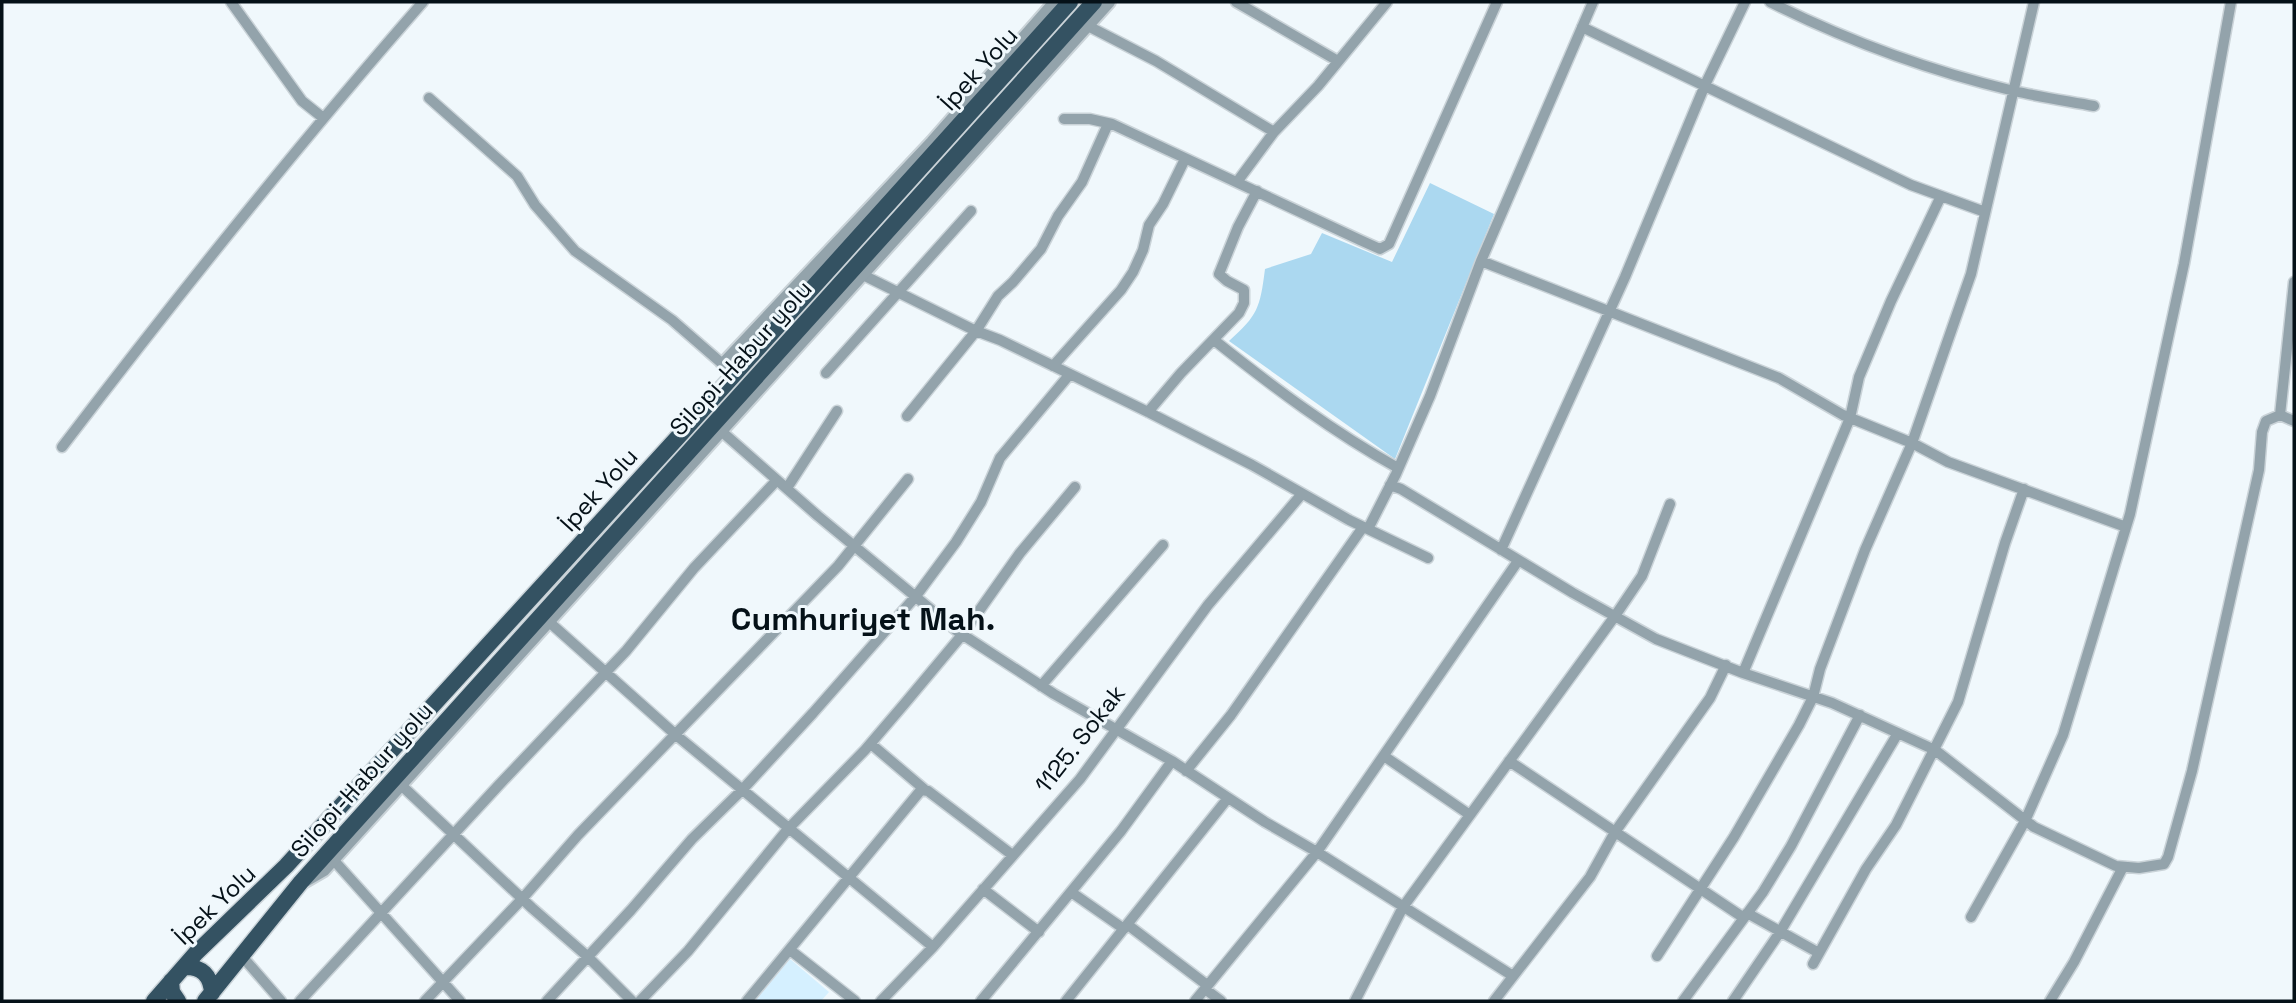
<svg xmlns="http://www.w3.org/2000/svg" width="2296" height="1003" font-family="'Space Grotesk',sans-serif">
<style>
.built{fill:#d5f0ff}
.green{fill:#abd8f0}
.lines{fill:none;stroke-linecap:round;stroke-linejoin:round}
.minor-casing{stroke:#cad3d8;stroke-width:13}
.tertiary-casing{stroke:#cad3d8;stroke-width:16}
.trunk-casing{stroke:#cad3d8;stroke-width:19}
.minor{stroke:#93a3ab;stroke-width:10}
.tertiary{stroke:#93a3ab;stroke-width:12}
.trunk{stroke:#345262;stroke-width:16}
.labels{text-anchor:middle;stroke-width:6;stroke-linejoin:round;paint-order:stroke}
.street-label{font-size:24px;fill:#051118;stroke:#f0f8fc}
.district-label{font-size:32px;font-weight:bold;fill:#051118;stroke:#f0f8fc}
</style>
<rect width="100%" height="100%" fill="#f0f8fc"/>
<path class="built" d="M790 959 829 992 821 1001H755Z"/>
<path class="green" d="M1430 183 1494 214 1395 459 1229 341C1258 315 1260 308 1265 269L1311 254 1322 233 1392 262Z"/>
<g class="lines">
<defs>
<path id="minor" d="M231 2 302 101 322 117
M1236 2 1338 61
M1770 2C1846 40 1931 71 2014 91 2040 97 2067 101 2094 106
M1088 26 1156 61 1274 132
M1582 27 1911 185 1985 212
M429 98 517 176 535 205 575 251 672 320 726 367
M1064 119H1090L1112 124 1360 240 1380 249 1389 244 1497 2
M1237 182 1274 132 1318 86 1387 2
M1481 261 1779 378 1843 415 1912 443 1948 462 2126 527
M861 274 976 331 1000 340 1148 412 1252 465 1349 520 1428 558
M1214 340C1273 387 1333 432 1398 468
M1053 366 1121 290 1133 272 1143 250 1149 225 1163 204 1185 159
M826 373 971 211
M1148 412 1181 373 1239 313 1244 303V290L1227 281 1219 274 1238 227 1257 191
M2280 415 2294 282
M907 416 976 331 998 296 1013 282 1041 249 1058 216 1082 182 1108 124
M720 430 818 516 957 631 1054 694 1172 761 1265 822 1317 852 1513 976
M62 447C178 295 297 146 423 2
M1390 485 1401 489 1573 593 1656 639 1743 673 1832 703 1935 750 2034 827 2116 866 2139 868 2164 864 2168 857 2192 771 2259 470 2262 432 2266 421 2280 415 2294 421
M787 488 837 411
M1368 529 1396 474 1430 396 1481 261 1593 2
M1501 550 1625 277 1705 85 1745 2
M548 621 676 735 933 947
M1743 673 1850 418 1859 377 1891 301 1941 196
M1041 686 1163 545
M871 744 924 789
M1384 756 1470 815
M1509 761 1744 918
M1186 771 1231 715 1363 527
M400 784 532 908 587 956 632 1001
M330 856 460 1001
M983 889 1039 932
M1071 892 1124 929
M1747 913 1819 953
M1971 917 2025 821 2063 735 2130 514 2184 264 2231 2
M1128 925 1207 985
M790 950 855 1001
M241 955 281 1001
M1657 956 1734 837 1799 725 1813 697 1820 669 1865 550 1912 443 1971 274 2034 2
M1813 964 1866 869 1896 825 1958 702 2005 543 2024 489
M1205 989 1221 1001
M300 1001 498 786 626 651 694 568 777 480
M425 1001 522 899 578 835 838 566 908 479
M547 1001 631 910 692 839 743 789 813 713 916 596 956 542 981 502 1000 458 1070 374
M640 1001 688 951 788 829 865 750 906 702 962 635 1020 553 1075 487
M747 1001 921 790 928 791 1011 854
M881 1001 933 947 1080 779 1208 605 1301 495
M981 1001 1121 831 1172 761
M1066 1001 1228 798
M1195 1001 1317 852 1518 561
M1355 1001 1403 907 1615 616 1642 576 1670 504
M1494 1001 1590 877 1615 832 1710 698 1726 665
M1683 1001 1763 892 1791 846 1860 715
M1733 1001 1780 932 1898 733
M2050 1001 2074 962 2123 867"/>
<path id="tertiary" d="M723 364 932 142 1055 2
M305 881 324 870 1109 2"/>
<path id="trunk" d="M184 967C202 966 211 976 212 993
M171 981 172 992 178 1001
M154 1001 196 953 286 866 679 436 1070 2
M205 1001 301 882 1094 2"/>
</defs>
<use href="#minor" class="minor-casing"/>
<use href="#tertiary" class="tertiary-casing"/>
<use href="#trunk" class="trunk-casing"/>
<use href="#minor" class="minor"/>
<use href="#tertiary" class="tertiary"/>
<use href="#trunk" class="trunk"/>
</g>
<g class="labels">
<g class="street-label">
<text transform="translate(979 69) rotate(-48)" y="8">İpek Yolu</text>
<text transform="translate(741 358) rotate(-48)" y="8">Silopi-Habur yolu</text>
<text transform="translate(599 490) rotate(-48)" y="8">İpek Yolu</text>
<text transform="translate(1080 739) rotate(-52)" y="8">1125. Sokak</text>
<text transform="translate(362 780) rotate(-48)" y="8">Silopi-Habur yolu</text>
<text transform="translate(215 905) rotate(-44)" y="8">İpek Yolu</text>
</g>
<g class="district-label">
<text x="863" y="630">Cumhuriyet Mah.</text>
</g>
</g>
<rect width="2296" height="1003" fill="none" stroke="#051118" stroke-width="7"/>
</svg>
